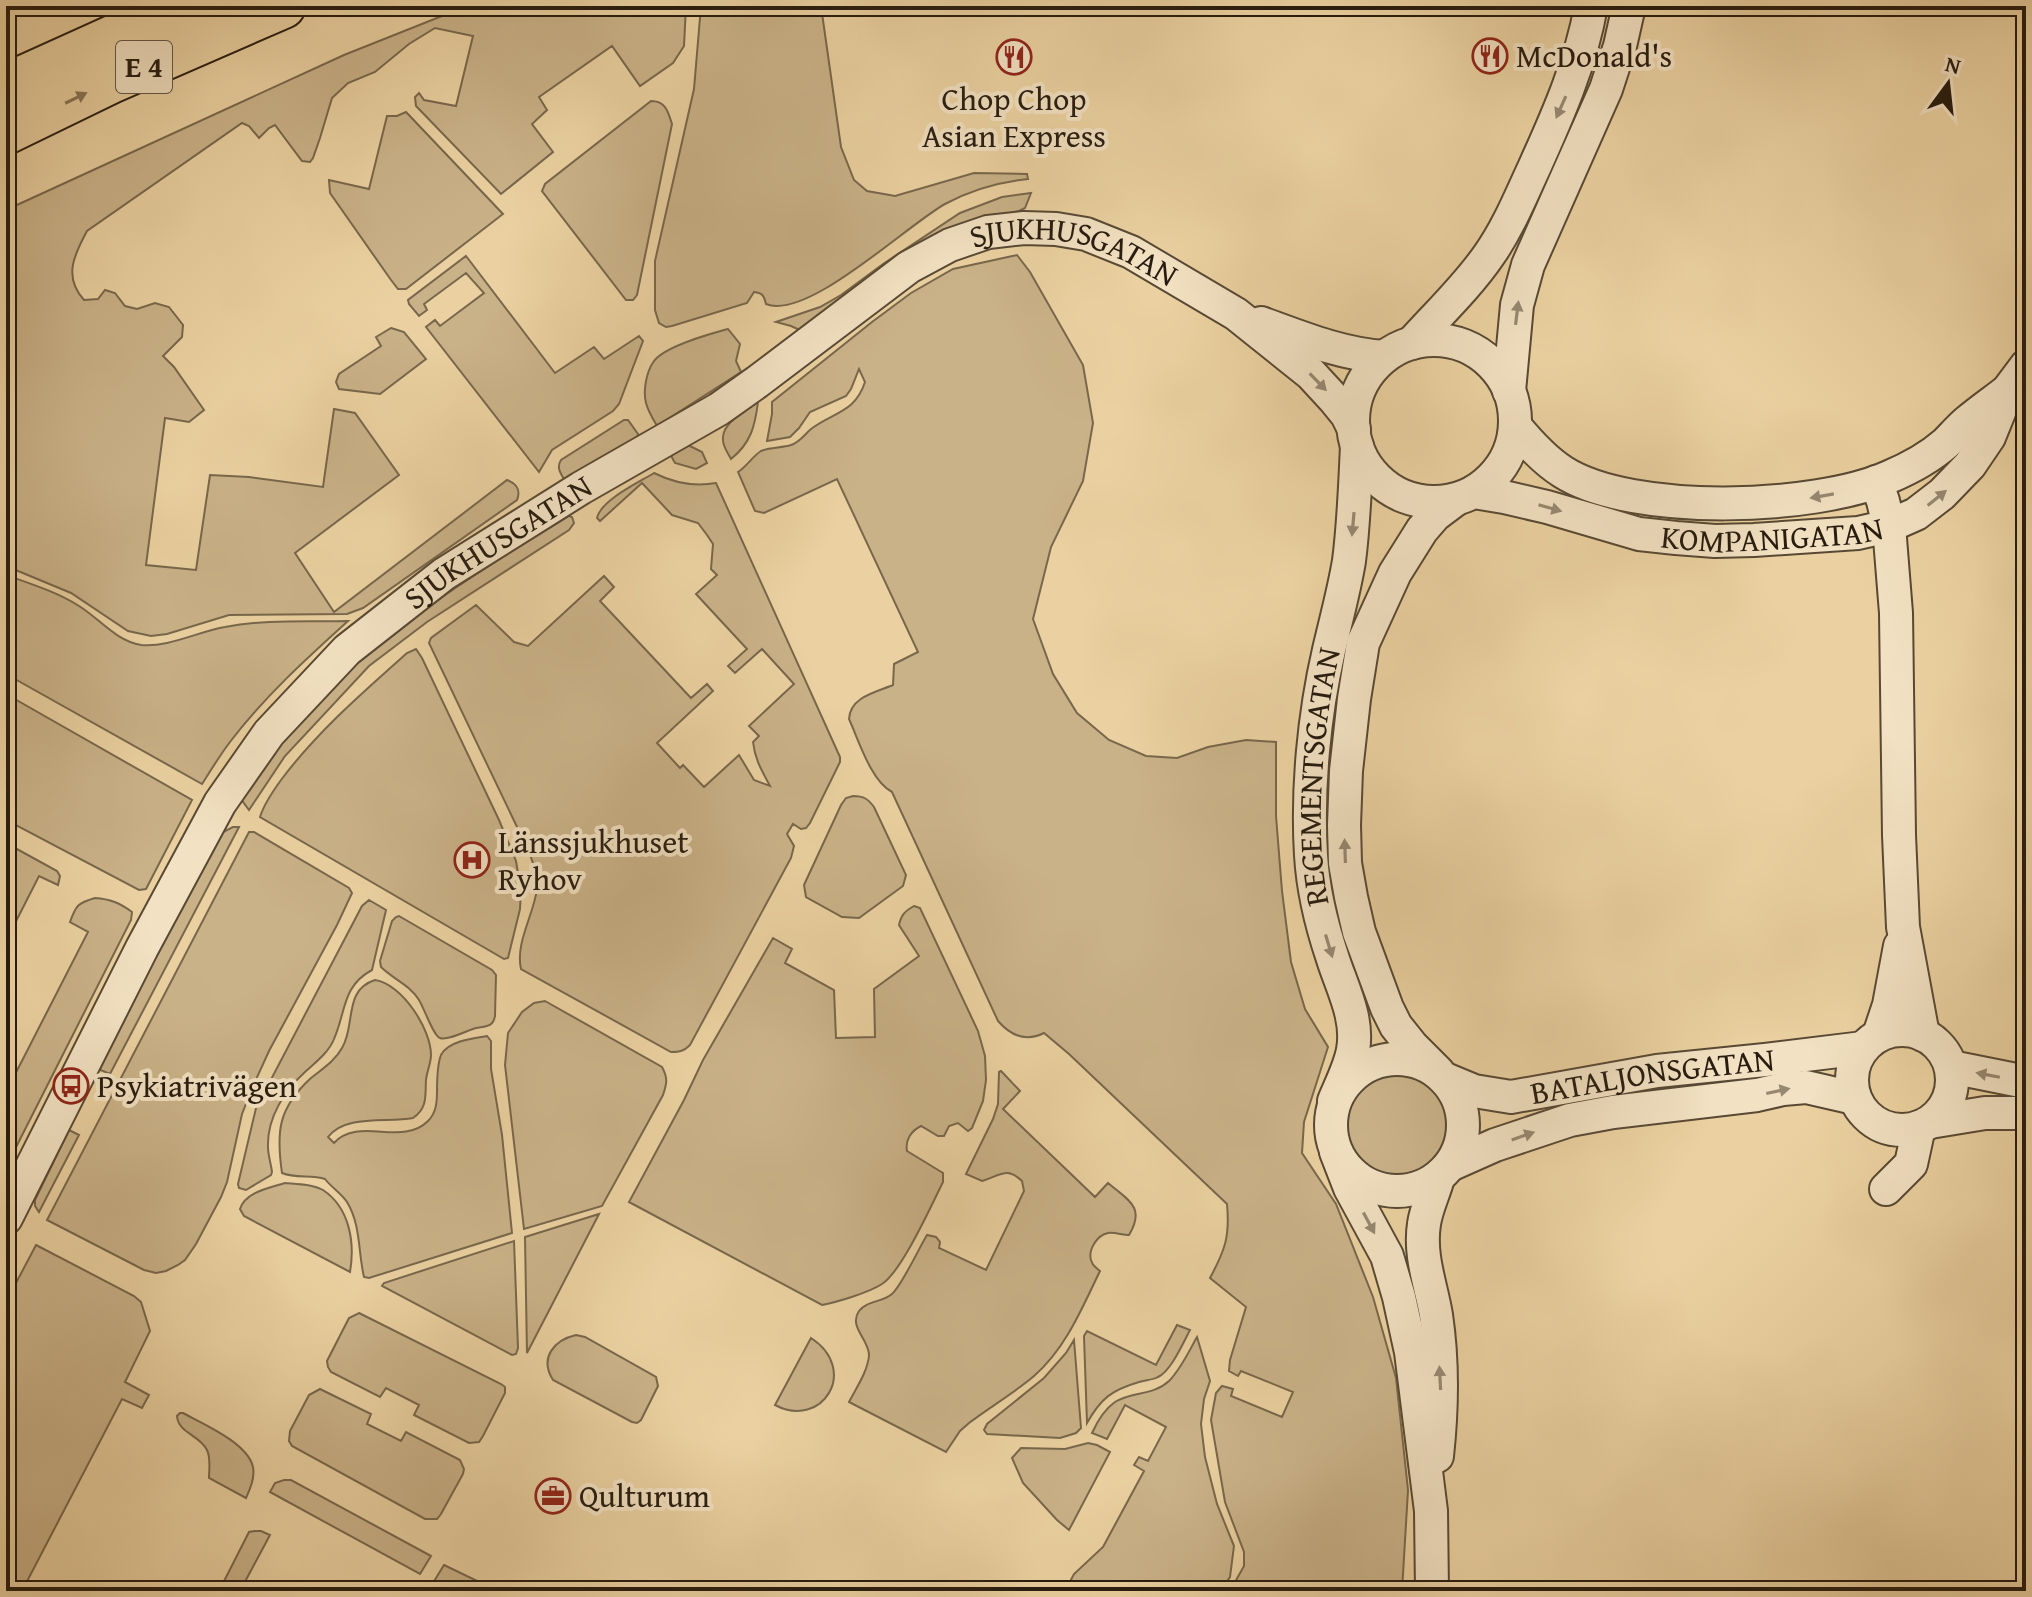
<svg xmlns="http://www.w3.org/2000/svg" width="2032" height="1597" font-family="'Gentium Book Plus',serif">
<style>
.green{fill:#cab288;stroke:#78674c;stroke-width:2}
.lines{fill:none;stroke-linecap:round;stroke-linejoin:round}
.minor-casing{stroke:#584934;stroke-width:36}
.highway-casing{stroke:#271c0f;stroke-width:48}
.minor{stroke:#f2e1c2;stroke-width:32}
.highway{stroke:#ebd1a1;stroke-width:44}
.rail-casing{stroke:#271c0f;stroke-width:9}
.rail{stroke:#f2e1c2;stroke-width:6;stroke-dasharray:18;stroke-linecap:butt}
.oneway{fill:#897658}
.oneway2{fill:#978871}
.labels{text-anchor:middle;stroke-width:8;stroke-linejoin:round;paint-order:stroke}
.shield{fill:#f2e1c2;stroke:#645745;stroke-width:2}
.shield-label{font-size:30px;font-weight:bold;fill:#271c0f}
.poi-label{font-size:32px;fill:#271c0f;stroke:#f2e1c2;text-anchor:start}
.street-label{font-size:32px;fill:#271c0f;stroke:#f2e1c2}
</style>
<rect width="100%" height="100%" fill="#ebd1a1"/>
<filter id="stains"><feTurbulence type="fractalNoise" baseFrequency=".0025" numOctaves="4"/><feColorMatrix values="0 0 0 0 .2 0 0 0 0 .09 0 0 0 0 .02 0 0 0 .5 -.17"/></filter>
<radialGradient id="worn" r=".72"><stop offset=".6" stop-color="#630" stop-opacity="0"/><stop offset="1" stop-color="#630" stop-opacity=".3"/></radialGradient>
<path class="green" d="M467 6H686L684 46 673 63 640 86 612 46 539 97 547 110 532 124 553 152 501 194 416 106 415 97 419 93 424 100 456 106 473 36 435 28 409 44 375 72 348 83 332 98 320 138 313 158 310 162 302 161 275 125 269 128 259 138 249 126 242 123 87 231C74 255 63 277 84 300L98 299 105 290 115 293 125 306 137 309 155 303 169 307 183 325 182 337 163 356 174 367 204 410 189 422 165 418 146 565 196 570 210 475 249 477 323 487 334 409 355 413 399 475 295 553 334 612 507 480C517 484 521 490 517 500L363 608 347 614 229 615 167 634 151 636 128 631 71 593 6 566V210L344 55Z
M701 6H821L841 147 854 180 867 191 895 196 974 173 1027 174 1028 179C999 182 971 190 945 204 907 225 807 321 766 304 764 296 763 293 754 292L747 303 672 326 666 327 659 323 655 310V261L694 89Z
M651 101C666 101 668 112 672 124L637 295 633 300H626L542 191 545 184Z
M406 112 503 214 406 289H398L391 280 330 193 329 180 369 189 387 116H397Z
M1031 193 1025 208 1019 211 968 223 802 331 791 326 776 322 820 307 841 295 883 264 960 213 1002 197Z
M1017 255 1030 272 1083 365 1093 423 1083 481 1051 547 1033 619 1053 674 1077 713 1109 740 1146 756 1177 758 1208 747 1246 740 1276 742V816L1282 891 1291 962 1305 1009 1328 1047 1304 1122 1302 1153 1336 1204 1373 1297 1396 1378 1408 1490 1402 1591H1230L1244 1566V1552L1225 1502 1211 1420 1216 1393 1222 1386 1233 1389 1231 1396 1282 1417 1293 1392 1241 1371 1238 1376 1229 1371 1230 1360 1246 1307 1210 1278C1225 1250 1230 1237 1227 1204L1069 1054 1044 1033C1026 1042 1011 1036 998 1021L892 792C871 781 859 741 849 719 850 697 876 692 893 685L894 664 918 652 837 479 764 513 755 511 738 472C746 467 754 455 761 451 769 447 782 448 791 445 800 442 804 435 811 429 833 412 855 413 865 382L859 369 851 389 846 396 810 412 799 428 790 437 767 441 772 414V402L872 322 911 293 953 269Z
M466 256 555 373 594 347 604 359 639 336 643 341 619 404 613 411 552 450 539 472 426 327 435 320 440 326 484 293 466 273 424 304 427 310 419 316 409 304 408 300Z
M391 328 404 332 426 359 380 394 339 389 336 382 339 374 381 346 376 337Z
M728 329 740 344 736 361 741 372 657 426C653 419 648 411 646 403 643 391 646 372 654 361 665 346 710 334 728 329Z
M758 402C755 426 751 443 731 459 728 453 723 447 723 440 721 423 746 410 758 402Z
M624 420H628L638 434 637 439 565 481C561 474 556 468 561 460Z
M688 445 702 452 707 463 696 469 675 463 669 452Z
M654 473C674 483 694 487 716 483L840 757V762L810 823 806 828 801 829 793 824 787 834 794 846 791 858 690 1045C684 1051 680 1052 671 1052L521 969C515 943 534 914 537 889 539 876 533 864 529 852L429 643 431 638 476 605 514 642 528 646 604 576 614 587 600 601 691 698 707 684 713 691 657 743 680 768 683 765 704 787 739 755 754 780 770 786C762 771 755 760 753 742L759 736 749 726 794 684 762 649 735 673 728 666 747 649 696 594 717 575 711 569 713 544 707 535 698 523 672 515 642 483 600 521 597 518C601 500 638 483 654 473Z
M569 516 572 517 574 523 569 530 427 622 369 666 285 756 249 810 241 799 244 792C271 756 298 720 330 688 400 619 486 567 569 516Z
M6 575C31 584 57 592 79 606 100 619 116 641 141 645 167 648 200 631 225 627 265 619 308 622 348 621 306 659 264 697 230 742 220 755 211 770 202 784L6 674Z
M416 649 422 658 499 820 516 861 521 890 520 909 508 958 504 959 260 817C264 804 273 791 281 780 317 732 362 693 407 653Z
M6 694 192 800 146 889 139 890 6 820Z
M853 796C864 796 868 799 874 807L906 875 903 886 859 918 842 917 806 897 804 885 841 805 846 798Z
M233 827H239L110 1074 98 1069 135 995 221 833Z
M249 832H254L349 888 352 893 337 925 269 1051 253 1086 242 1114 227 1182 221 1197 196 1244 185 1260 178 1265 166 1271 156 1273 144 1270 47 1220Z
M6 843 57 871 60 876 58 885 39 876 6 941Z
M95 898C110 899 120 903 132 912L131 920 6 1167V1092L88 932 70 922C76 905 78 903 95 898Z
M369 900 386 910 372 970C342 986 346 1012 334 1039 329 1052 316 1062 306 1071 285 1090 267 1117 268 1147 268 1155 271 1164 272 1172L271 1175 246 1190 239 1188 238 1184 256 1108 362 906Z
M914 906 920 908 978 1031 985 1056 986 1080 983 1101 972 1128 968 1131 958 1123 949 1126 944 1136H938L921 1126C911 1131 905 1140 907 1151L943 1173V1182C931 1206 902 1271 882 1284 868 1293 837 1302 822 1305L629 1202 684 1100 703 1060 773 938 792 949 785 963 834 990 836 1038 875 1037 874 989 919 956 899 925C901 915 905 911 914 906Z
M399 916 492 970 496 975 495 1016C493 1027 487 1026 476 1028 468 1030 448 1041 440 1038 434 1037 424 1008 419 1000 410 985 393 979 381 967L380 961 392 921 396 917Z
M375 980C402 984 431 1029 431 1055 431 1063 427 1071 426 1080 425 1095 428 1108 413 1118 387 1123 345 1114 328 1137L334 1143C359 1116 402 1147 428 1121 436 1113 437 1103 437 1092 437 1081 437 1065 441 1055 448 1041 474 1038 487 1036L491 1041V1069L502 1135 512 1233 369 1278 364 1277C358 1252 361 1225 347 1202 341 1193 331 1187 325 1179 312 1174 296 1179 282 1173 276 1132 278 1108 311 1078 322 1069 335 1061 342 1048 356 1025 343 990 375 980Z
M545 1001 662 1067C668 1078 667 1083 663 1095L602 1206 524 1229 505 1065 508 1033 522 1012 534 1003Z
M1001 1071 1020 1091 1003 1109 1095 1197 1108 1183C1128 1200 1146 1207 1129 1235 1123 1235 1114 1232 1108 1233 1097 1235 1088 1250 1091 1260 1093 1266 1095 1267 1100 1271 1082 1308 1066 1348 1034 1376 1014 1393 990 1407 969 1423L960 1431 946 1452 849 1402C856 1388 867 1373 869 1356 870 1340 848 1327 859 1311 866 1301 883 1302 892 1294 902 1285 919 1248 927 1235L936 1237 940 1242 939 1248 986 1270 1024 1191 1022 1181C1006 1166 1000 1176 982 1181L966 1174 993 1119 998 1104 999 1072Z
M1346 1126a51 51 0 1 1 102 0a51 51 0 1 1-102 0Z
M69 1130 79 1135 39 1212 35 1206V1200Z
M285 1183C297 1184 313 1184 323 1190 350 1208 355 1243 350 1272L244 1216 240 1209C245 1192 269 1188 285 1183Z
M599 1214 527 1353 525 1237Z
M514 1241 518 1348 516 1354 512 1355 382 1286 384 1283Z
M36 1245 134 1296 141 1302 150 1331 125 1382 149 1395 142 1408 122 1399 22 1591H6V1302Z
M359 1313 501 1384 505 1387V1393L483 1436 479 1442 469 1443 414 1415 419 1405 386 1388 380 1397 331 1372 328 1367 327 1361 349 1318Z
M1177 1325 1190 1330C1183 1343 1171 1371 1158 1377 1153 1380 1145 1380 1139 1382 1112 1390 1101 1398 1087 1423L1084 1336 1087 1331 1156 1365Z
M576 1335 585 1337 656 1377 658 1386 641 1420 637 1423 632 1422 553 1380C539 1358 554 1340 576 1335Z
M1197 1337 1210 1381 1204 1399 1201 1424 1205 1457 1217 1504 1234 1546 1230 1577 1220 1591H1065L1074 1574 1103 1547 1144 1471 1134 1465 1139 1457 1148 1461 1166 1427 1125 1405 1107 1439 1092 1433C1097 1422 1105 1409 1115 1402 1132 1391 1153 1396 1169 1381 1181 1369 1189 1351 1197 1337Z
M811 1338C860 1370 822 1430 775 1405Z
M1074 1340 1081 1428 1076 1433 1060 1438 987 1434 984 1430 987 1424 1044 1378 1066 1353Z
M320 1389 371 1414 367 1424 401 1441 406 1432 460 1460 464 1469 463 1474 441 1514 437 1519H425L292 1446 289 1441 290 1431 309 1395Z
M180 1413H183C203 1424 248 1443 253 1467 255 1478 250 1489 246 1498L209 1478C209 1470 211 1458 207 1450 200 1435 178 1433 177 1416Z
M1088 1443 1097 1445 1110 1452 1069 1530 1057 1520 1023 1483 1012 1458 1021 1448 1065 1449Z
M284 1480H291L431 1556 420 1574 270 1492 275 1483Z
M255 1531H261L270 1535 240 1591H219L249 1532Z
M444 1565 492 1588 496 1591H428Z"/>
<g class="lines">
<defs>
<g id="minor">
<path d="M1261 323C1302 338 1341 354 1384 357"/>
<circle cx="1434" cy="421" r="81"/>
<path d="M1412 343C1438 314 1467 287 1489 255 1508 228 1520 198 1534 168 1558 115 1581 63 1591 6"/>
<path d="M1509 391 1517 305 1528 265 1606 89 1620 46 1629 6"/>
<path d="M1515 426C1529 443 1544 460 1563 472 1632 516 1815 510 1889 477 1908 469 1930 457 1946 443 1953 436 1960 428 1967 422 1980 411 1993 402 2006 392"/>
<path d="M1876 482 1883 501 1889 526 1896 613 1899 835 1903 927 1923 1035"/>
<path id="s1" d="M1474 492 1504 497 1547 507 1639 534 1676 538 1715 541 1754 540 1858 533 1889 526 1916 514 1942 494 1970 465 1989 437 2008 390 2026 366"/>
<circle cx="1902" cy="1080" r="50"/>
<path d="M1879 1035 1889 1005 1900 946"/>
<circle cx="1397" cy="1125" r="66"/>
<path d="M1951 1067 2026 1082"/>
<path d="M1438 1072 1412 1046 1396 1026 1387 1008 1359 932 1351 897 1345 863 1344 825 1346 771 1354 699 1363 643 1395 573 1422 530 1435 515 1455 500"/>
<path id="s2" d="M1445 1079 1474 1091 1511 1097 1657 1071 1765 1060 1863 1048"/>
<path id="s3" d="M1334 1101C1341 1084 1350 1067 1353 1050 1359 1017 1341 986 1332 956 1321 923 1313 890 1311 855 1307 789 1314 715 1329 650 1336 620 1344 591 1349 561 1354 523 1355 485 1357 446"/>
<path d="M1930 1122 1985 1113H2026"/>
<path d="M1336 1152 1350 1188 1387 1256 1399 1297 1411 1352 1431 1511 1432 1591"/>
<path d="M1450 1165 1495 1145 1570 1120 1613 1112 1757 1095 1783 1089 1806 1087 1854 1098"/>
<path d="M1886 1189 1911 1164 1919 1127"/>
<path id="s4" d="M6 1218 142 948 220 803 269 733 347 650 444 574 581 488 719 409 757 382 909 267 950 245 988 232 1024 228 1056 229 1086 234 1131 252 1236 314 1311 374 1334 399 1347 415 1354 429"/>
<path d="M1437 1456C1442 1410 1443 1362 1436 1315 1431 1285 1419 1256 1424 1224 1426 1209 1434 1193 1438 1178"/>
</g>
<path id="highway" d="M6 86 183 6
M6 132 113 80 283 6"/>
</defs>
<use href="#minor" class="minor-casing"/>
<use href="#highway" class="highway-casing"/>
<use href="#minor" class="minor"/>
<use href="#highway" class="highway"/>
<defs>
<path id="rail" d="M6 17 30 6"/>
</defs>
<use href="#rail" class="rail-casing"/>
<use href="#rail" class="rail"/>
</g>
<defs><path id="oneway-solid" d="M-6-.8H1V-3.2L6.5 0L1 3.2V.8H-6Z" transform="scale(2)"/></defs>
<use class="oneway" href="#oneway-solid" transform="translate(76 98) rotate(-26)"/>
<g class="oneway2">
<use href="#oneway-solid" transform="translate(1561 107) rotate(114)"/>
<use href="#oneway-solid" transform="translate(1517 313) rotate(-83)"/>
<use href="#oneway-solid" transform="translate(1318 382) rotate(46)"/>
<use href="#oneway-solid" transform="translate(1822 496) rotate(170)"/>
<use href="#oneway-solid" transform="translate(1937 498) rotate(-39)"/>
<use href="#oneway-solid" transform="translate(1550 508) rotate(16)"/>
<use href="#oneway-solid" transform="translate(1353 524) rotate(95)"/>
<use href="#oneway-solid" transform="translate(1345 851) rotate(-92)"/>
<use href="#oneway-solid" transform="translate(1329 946) rotate(73)"/>
<use href="#oneway-solid" transform="translate(1988 1075) rotate(-169)"/>
<use href="#oneway-solid" transform="translate(1778 1091) rotate(-12)"/>
<use href="#oneway-solid" transform="translate(1523 1136) rotate(-19)"/>
<use href="#oneway-solid" transform="translate(1369 1223) rotate(62)"/>
<use href="#oneway-solid" transform="translate(1440 1378) rotate(-93)"/>
</g>
<defs>
<symbol id="restaurant-ring" viewBox="-11 -11 22 22"><circle r="9.5" fill="#f2e1c2" stroke="#8f2418" stroke-width="1.5"/><path d="M-5-6h1v4h1v-4h1v4h1v-4h1v5L-1.5 .5V6h-2V.5L-5-1ZM5-6V6H3V1.5H1.5Q1.5-4 5-6Z" fill="#8f2418"/></symbol>
<symbol id="hospital-ring" viewBox="-11 -11 22 22"><circle r="9.5" fill="#f2e1c2" stroke="#8f2418" stroke-width="1.5"/><path d="M-5-5h3v3.5h4V-5h3V5h-3V1.5h-4V5h-3Z" fill="#8f2418"/></symbol>
<symbol id="bus-ring" viewBox="-11 -11 22 22"><circle r="9.5" fill="#f2e1c2" stroke="#8f2418" stroke-width="1.5"/><path d="M-5-6H5V4H4V6H2V4H-2V6H-4V4H-5ZM-3.5-4V0h7V-4ZM-3.5 1.2v1.5H-2V1.2ZM2 1.2v1.5H3.5V1.2Z" fill="#8f2418"/></symbol>
<symbol id="office-ring" viewBox="-11 -11 22 22"><circle r="9.5" fill="#f2e1c2" stroke="#8f2418" stroke-width="1.5"/><path d="M-6-3h4V-5.5h4V-3h4V5H-6ZM-1-4.5V-3h2v-1.5ZM-6 0V1H6V0Z" fill="#8f2418"/></symbol>
</defs>
<g fill-rule="evenodd">
<use href="#restaurant-ring" x="1470" y="36" width="40" height="40"/>
<use href="#restaurant-ring" x="994" y="37" width="40" height="40"/>
<use href="#hospital-ring" x="452" y="840" width="40" height="40"/>
<use href="#bus-ring" x="51" y="1066" width="40" height="40"/>
<use href="#office-ring" x="533" y="1476" width="40" height="40"/>
</g>
<g class="labels">
<rect class="shield" x="116" y="41" width="56" height="52" rx="6"/>
<g class="shield-label">
<text x="144" y="77">E 4</text>
</g>
<g class="poi-label">
<text x="1516" y="67">McDonald's</text>
<text x="1014" y="110" text-anchor="middle">Chop Chop<tspan x="1014" dy="37">Asian Express</tspan></text>
<text x="498" y="853">Länssjukhuset<tspan x="498" dy="37">Ryhov</tspan></text>
<text x="97" y="1097">Psykiatrivägen</text>
<text x="579" y="1507">Qulturum</text>
</g>
<g class="street-label">
<text dy="11" stroke="none"><textPath href="#s4" startOffset="1524">SJUKHUSGATAN</textPath></text>
<text dy="11" stroke="none"><textPath href="#s1" startOffset="304">KOMPANIGATAN</textPath></text>
<text dy="11" stroke="none"><textPath href="#s4" startOffset="852">SJUKHUSGATAN</textPath></text>
<text dy="11" stroke="none"><textPath href="#s3" startOffset="334">REGEMENTSGATAN</textPath></text>
<text dy="11" stroke="none"><textPath href="#s2" startOffset="212">BATALJONSGATAN</textPath></text>
</g>
</g>
<rect width="2032" height="1597" fill="none" stroke="#ebd1a1" stroke-width="32"/>
<rect x="8" y="8" width="2016" height="1581" fill="none" stroke="#271c0f" stroke-width="4"/>
<rect x="16" y="16" width="2000" height="1565" fill="none" stroke="#271c0f" stroke-width="2"/>
<g transform="translate(1948 84) rotate(15)" stroke="#f2e1c2" stroke-width="6" paint-order="stroke">
<path d="M0-6L14 30L0 20L-14 30Z" fill="#271c0f"/>
<text y="-12" font-size="22" font-weight="bold" text-anchor="middle" fill="#271c0f">N</text>
</g>
<rect width="100%" height="100%" filter="url(#stains)"/>
<rect width="100%" height="100%" fill="url(#worn)"/>
</svg>
